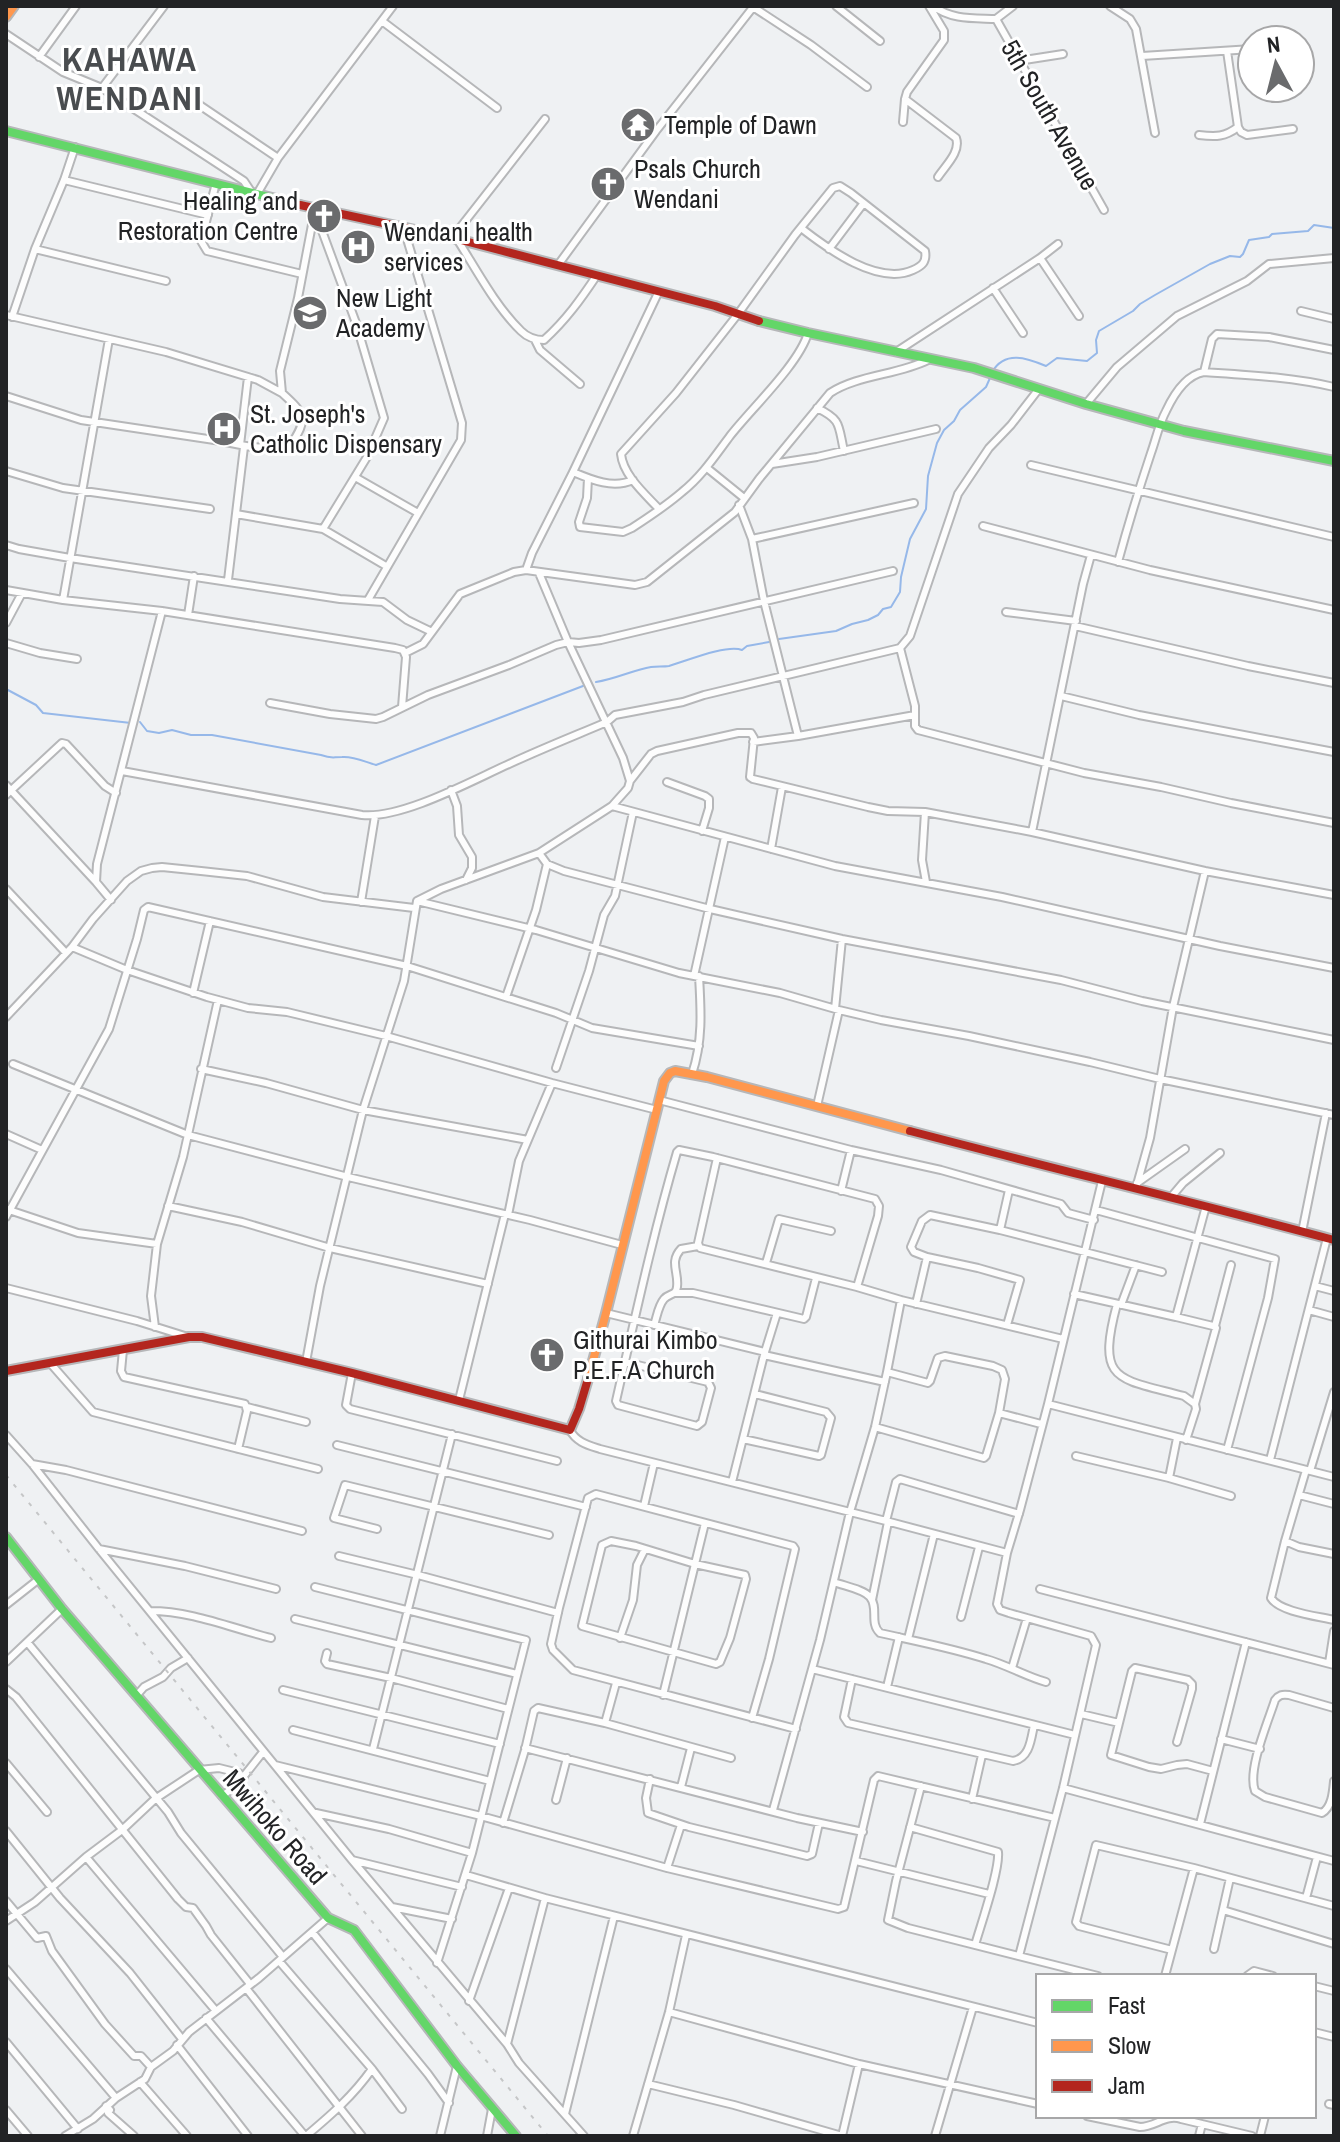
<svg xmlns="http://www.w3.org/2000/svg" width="1340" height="2142" font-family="'Archivo Narrow',sans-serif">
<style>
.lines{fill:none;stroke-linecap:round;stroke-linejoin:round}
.stream{stroke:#96b8e9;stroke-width:2}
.street-casing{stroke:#b6b7b9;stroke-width:10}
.fast-casing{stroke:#b6b7b9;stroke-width:12}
.slow-casing{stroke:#b6b7b9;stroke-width:12}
.jam-casing{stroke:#b6b7b9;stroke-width:12}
.street{stroke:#fdfdfd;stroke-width:6}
.fast{stroke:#63d668;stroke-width:8}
.slow{stroke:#ff974d;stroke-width:8}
.jam{stroke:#b3261e;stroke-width:8}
.rail{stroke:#c5c6c7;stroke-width:2;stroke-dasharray:4 8;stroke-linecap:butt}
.labels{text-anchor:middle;stroke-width:6;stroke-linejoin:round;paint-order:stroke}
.street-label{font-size:26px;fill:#222325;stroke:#fff}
.poi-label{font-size:26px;fill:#222325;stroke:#fff;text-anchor:start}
.district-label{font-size:34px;font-weight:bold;letter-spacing:2px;fill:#494c4f;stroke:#fff}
</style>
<rect width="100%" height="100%" fill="#eff1f3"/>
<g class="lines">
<path class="stream" d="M992 372C1005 350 1027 358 1046 366L1057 358 1087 361 1097 353 1096 340 1099 331 1133 311 1140 304 1155 295 1210 264 1230 256 1240 257 1243 254 1249 240 1269 237 1272 234 1308 231 1314 225 1334 228
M779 639 836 631 852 624 868 620 878 615 883 609 891 607 900 592 901 577 910 539 926 509 928 476 937 443 944 430 954 421 960 410 986 387 990 378
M596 682C616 679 633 670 651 667 657 666 663 667 669 666 686 661 727 644 742 650L747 646 769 642
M6 689 36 705 43 713 131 723
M140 722 147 731 159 733 172 730 191 735H212L321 755C332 759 332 757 342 757 354 756 365 762 376 765L583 686"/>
<defs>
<path id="street" d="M836 6 880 41
M933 6C952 20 973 18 996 19L1013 6
M1110 6 1130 19 1136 29 1155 133
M753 7 811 45 867 87
M996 19 1104 210
M382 21 497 108
M6 34 63 72 102 88 244 181 252 193
M1227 51 1238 127 1241 132 1247 135 1293 129
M1142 56 1252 49
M39 57 76 6
M1018 61 1063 54
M102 88 164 6
M905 99 956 138C961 152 945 166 938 177
M198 104 278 158
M903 122 905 99 907 92 944 40V31L929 6
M1199 135C1216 137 1225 137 1238 127
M64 180 208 215
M216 183 201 241 207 251 302 274
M257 194 278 158 393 6
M314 214 318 220 356 323 384 418 367 457 323 529
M452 238 545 119
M457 239C476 269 496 307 521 331 527 337 536 340 544 340 566 320 581 299 597 275
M35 249 166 281
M829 249 863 204
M1040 258 1079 316
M558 265 656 131 754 6
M993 288 1023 333
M1301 311 1334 319
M6 315 166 352 258 380 282 393
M12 317 35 249 64 180 75 147
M535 340 540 350 580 384
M896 352 1040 258 1058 244
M1204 372 1212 339 1217 334 1269 337 1334 350
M6 396 81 420 221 441C244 446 266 451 290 446 309 418 305 414 282 393L280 371 298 298 315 209
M1086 404 1117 367 1177 316 1247 281 1269 264 1334 258
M817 408C842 420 838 425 844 451
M240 445 248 377
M772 464 817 457 936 429
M1031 465 1334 537
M707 468 744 498
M6 471 63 488 210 509
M355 477 418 513
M588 478 587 498 579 522 580 527 623 532 632 528C649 517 667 505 682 492 702 476 715 456 730 436 751 409 799 364 808 333
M633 480C613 489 592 480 573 472L659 291
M739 505 752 539 764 601 798 736 915 715
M659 509C645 494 623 475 621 454L676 393 738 314 795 235 833 188 840 186 851 193 925 251C927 262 922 266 913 270 878 286 828 249 801 228
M236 514 323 529 386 566
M983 526 1150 570 1334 610
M752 539 914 503
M6 545 19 549 70 558 340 599 383 602 407 620 432 632
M1118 562C1128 525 1139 489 1151 453 1156 439 1159 424 1166 411 1173 396 1186 375 1204 372 1248 375 1291 377 1334 387
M526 570 532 553 573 472
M228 580 244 447
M6 590 63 600 162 611 395 648 403 650 406 657 402 707
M63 600 109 339
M368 600 461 440 462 423 404 229
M1006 612 1076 621
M188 615 194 576
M6 623 22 593
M1075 626 1248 666 1334 683
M6 643 40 653 77 659
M900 648 915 706V726L918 730 1084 773 1161 787 1231 803 1334 823
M405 653 423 644 460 594 514 572 526 570 635 585 647 582 735 512 759 479 830 393C857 375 898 375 928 360
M1061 696 1139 715 1334 752
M270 703 330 714 376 719 383 717 428 695 509 665 556 645 568 642 579 643 601 640 893 571
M753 742 798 736
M122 771 362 815C402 819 471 781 509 764 541 749 574 736 607 722L615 715 683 702 704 695 900 648 910 636 958 494 989 448 1011 425 1038 390
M630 781 651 754 657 751 738 733H751L754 738 750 777 753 779 868 807 888 811 925 812 1032 832 1205 871 1334 895
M667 782 705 796 709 799V808L702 831
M6 785 96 882
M451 790 457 806 459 835 472 857V868L466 880
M6 795 62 743 66 744 105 786 116 793
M612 806 835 866 1002 897 1220 946 1334 968
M925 812 922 860 926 882
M1032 832 1083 584 1091 555
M771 849 782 787
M539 853 547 864 564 871 710 909 842 939 1061 980 1142 1001 1334 1040
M6 889 66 953
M111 900 96 882 97 864 162 611
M417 901 536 930 679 973 780 993 839 1010 881 1020 969 1036 1090 1062 1160 1079 1334 1115
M361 902 375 816
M72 947 127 970 207 997 248 1008 287 1012 386 1036 552 1083 657 1110
M694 976 725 837
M193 993 210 921
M506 997 536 910 547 864
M835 1009 842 939
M6 1017 72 947 93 919 127 881 141 871 152 868 162 867 201 871 247 876 323 897 414 908
M13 1064 188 1135 348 1177 530 1220 622 1245
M556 1068 589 971 604 915 615 896 633 812
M201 1069 266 1083 363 1110 528 1140
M692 1074C703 1041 701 1010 699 976
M659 1100 851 1150 941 1170 1061 1204 1068 1213 1094 1220
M817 1106 839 1010
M6 1134 42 1150
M717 1158 698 1243 700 1248 857 1287 901 1300 1063 1339
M1137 1183 1185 1149
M1136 1188 1150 1138 1173 1007 1205 871
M841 1191 851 1150
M1172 1196 1183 1183 1220 1153
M168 1206 242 1222 330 1248 488 1284
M6 1209 78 1233 157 1244
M1096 1210 1275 1259 1268 1298 1227 1450
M508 1215 519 1161 552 1083
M6 1217 109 1029 137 939 144 910 148 907 407 966 556 1013 592 1028 699 1046
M1000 1230 1009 1190
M1302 1232 1326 1113
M927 1257 978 1268 1020 1280 1007 1325
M766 1263 779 1219 831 1231
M1315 1286 1334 1291
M6 1288 137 1321 188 1337
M676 1293H693L804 1319 806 1317 816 1278
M1074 1294 1176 1317
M916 1304 927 1257 914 1252 911 1247 922 1221 930 1215 1000 1230 1162 1272
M1117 1304C1096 1383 1117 1378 1184 1396L1195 1404 1196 1409 1186 1440
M1121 1305 1136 1265
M1309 1310 1334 1317
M606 1313 765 1352
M654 1325C657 1317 658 1306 664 1299 669 1293 676 1296 677 1287 679 1272 669 1262 681 1249L698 1246
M1215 1326 1231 1265
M155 1327 151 1296 157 1244 183 1157 218 1000
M123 1350 121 1371 124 1377 245 1404 247 1411 238 1449
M764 1355 885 1382
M306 1362 320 1286 363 1110 404 981 417 901 441 889 539 853 612 806 628 788 630 781 623 758 568 642 539 573
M625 1362 708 1382 711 1388 702 1422 697 1426 618 1405 616 1401C635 1318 653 1234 677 1152L679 1150 713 1157 875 1199 879 1206 878 1216 857 1287
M51 1364 93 1412 318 1469
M887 1372 901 1300
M352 1373 346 1405 350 1409 557 1461
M459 1400 505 1214
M1048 1404 1334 1477
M1195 1404 1216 1328 1213 1326 1176 1317 1206 1206
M247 1407 306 1422
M999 1413 1041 1424
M570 1430C576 1442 588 1445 600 1449L886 1521 1007 1553
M6 1435 32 1464 99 1549 352 1860 507 2044 519 2063 584 2136
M743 1439 819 1456 821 1455 831 1418 826 1412 755 1394
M337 1445 586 1507
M1076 1456 1169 1478 1231 1496
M1270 1460 1327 1238
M32 1464 66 1470 302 1531
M1306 1470 1285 1541 1271 1598C1280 1612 1317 1616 1334 1620
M1310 1471 1334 1392
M1169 1478 1177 1438
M732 1482 764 1355 777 1313
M1299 1495 1334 1504
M644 1506 654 1463
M886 1521 896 1482 900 1479 1019 1514
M377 1529 334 1518 345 1485 549 1535
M611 1541 636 1546 695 1564 745 1575 746 1579 730 1638 720 1662 716 1664 582 1626 602 1545Z
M1285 1541 1299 1547 1334 1554
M99 1549 185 1566 276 1589
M339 1556 418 1575 558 1613
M834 1582C844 1586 863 1589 870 1597 879 1608 869 1623 880 1633 915 1641 952 1648 986 1659 1007 1665 1025 1676 1046 1682
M315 1587 526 1640 472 1853 437 1963
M1040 1589 1334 1665
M872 1600 888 1522
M6 1605 39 1579
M150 1611C192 1611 231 1628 271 1638
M961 1617 979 1547
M295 1619 517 1674
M620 1638 633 1600 637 1565 645 1549
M908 1639 934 1534
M27 1642 168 1812 181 1833 283 1957
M327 1653 325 1661 327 1664 391 1678 508 1709
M6 1662 62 1609
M1329 1663 1334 1631
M1012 1668 1027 1618
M812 1669 1075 1735
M852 1679 844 1717 848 1723 1013 1761C1030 1758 1031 1739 1034 1725
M887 1687 899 1637
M6 1689 16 1697 178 1899 186 1907 193 1908 206 1926 211 1935 250 1984
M283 1690 500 1744
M663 1695 705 1523
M136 1696 144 1687 163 1677 171 1668 188 1658
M1334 1708 1289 1695C1282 1694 1279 1695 1275 1700 1268 1722 1247 1770 1255 1791L1265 1797 1322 1813C1332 1807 1333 1792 1334 1781
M1081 1714 1119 1723
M752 1718 769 1659 795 1549 793 1546 596 1494 588 1498 559 1608 551 1644 553 1650 573 1670 796 1729
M605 1723 616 1683
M293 1730 490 1781
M1221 1739 1260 1749
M1177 1742 1192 1689V1684L1188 1680 1135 1668 1132 1671 1111 1755 1149 1767 1161 1769 1177 1765 1187 1764 1213 1771
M525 1748 797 1818 863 1832
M373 1749 452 1434
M6 1763 47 1812
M275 1765 477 1815 667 1868 838 1909 844 1907 874 1780 878 1776 1055 1818
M650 1779 646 1798 648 1813 689 1827 807 1856 812 1854 819 1823
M921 1786 896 1881 888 1920 908 1928 1098 1976
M681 1787 691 1748
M1063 1788 1334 1861
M222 1796 236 1786 263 1752
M972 1799 982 1755
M556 1800 567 1758
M773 1810 820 1640 850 1512 875 1427 887 1372 928 1383 930 1381 938 1358 945 1356 993 1366 1002 1370 1005 1379 999 1413 986 1456 984 1458 875 1427
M316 1813 389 1829 472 1853
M503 1823 525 1750 534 1711 538 1708 605 1723 731 1758
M1200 1824 1246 1642
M910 1827 998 1852C1000 1870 981 1924 975 1945
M6 1831 60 1898 130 1973 182 2039
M86 1857 216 2011
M352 1860 462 1887
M856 1861 989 1894
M667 1868 681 1825
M466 1875 545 1898
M1306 1898 1317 1857
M6 1901 37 1938 46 1936 52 1951 105 2024 134 2056H141L151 2067
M392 1907 452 1919
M1223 1910 1334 1944
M6 1921 35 1902 86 1857 122 1830 155 1799 199 1770 219 1768 239 1773 244 1778
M312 1932 428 2074 449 2103
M1214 1949 1230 1878
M1172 1950 1079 1926 1076 1922 1096 1845 1194 1868 1334 1906
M1019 1956 1063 1788 1096 1645 1091 1636 1009 1613 1000 1610 997 1604 1007 1553 1020 1510 1048 1404 1102 1181
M279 1961 372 2069 402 2109
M6 1969 116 2098
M1165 1976 1194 1868
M1247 1976 1254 1971 1273 1976
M1314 1986 1334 1991
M246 1988 362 2136
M469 2001 509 1888
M669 2012 859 2064 1038 2104
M206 2018 305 2136
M1314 2032 1334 2037
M6 2042 78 2129
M507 2044 545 1898 1038 2023
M177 2045 248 2136
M140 2082 187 2136
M648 2084 734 2105 842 2136
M1329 2104 1334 2105
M106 2106 110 2110 108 2113 134 2136
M6 2110 28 2136
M565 2114 614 1916
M1087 2116 1140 2127C1155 2127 1166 2114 1181 2119
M1179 2116 1181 2119 1252 2136
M65 2136 93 2119 116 2098 145 2079 151 2067 173 2051 189 2032 259 1978 328 1918
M306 2136C331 2115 353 2096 372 2069
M440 2136 457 2066
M487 2136 492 2109
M633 2136 669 2012 686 1935
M842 2136 859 2064
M935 2136 973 2007
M1199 2136 1202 2124
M1260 2136 1265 2116"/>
<path id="fast" d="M6 131 300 205
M759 321 808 333 974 368 1086 404 1184 431 1334 461
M6 1537 62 1609 328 1918 354 1930 457 2066 516 2136"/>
<path id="slow" d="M6 17 14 6
M588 1379 606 1313 664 1081 670 1073 675 1071 707 1077 910 1131"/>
<path id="jam" d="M300 205 457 239 715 306 759 321
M910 1131C1051 1168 1193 1202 1334 1240
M6 1371 189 1337H202L352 1373 570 1430 579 1409 588 1379"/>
</defs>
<use href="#street" class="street-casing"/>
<use href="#fast" class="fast-casing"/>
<use href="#slow" class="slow-casing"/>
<use href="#jam" class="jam-casing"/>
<use href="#street" class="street"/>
<use href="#fast" class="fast"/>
<use href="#slow" class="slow"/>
<use href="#jam" class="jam"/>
<path class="rail" d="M6 1475 548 2136"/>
</g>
<defs>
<symbol id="temple-disc" viewBox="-11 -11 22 22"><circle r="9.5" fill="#6a6b6d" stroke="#fff"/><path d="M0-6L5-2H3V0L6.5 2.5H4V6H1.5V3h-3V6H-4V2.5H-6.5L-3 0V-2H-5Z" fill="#fff"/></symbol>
<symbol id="church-disc" viewBox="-11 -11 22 22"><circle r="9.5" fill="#6a6b6d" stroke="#fff"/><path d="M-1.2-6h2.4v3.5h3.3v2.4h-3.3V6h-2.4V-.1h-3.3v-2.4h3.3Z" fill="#fff"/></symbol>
<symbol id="hospital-disc" viewBox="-11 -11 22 22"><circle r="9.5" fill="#6a6b6d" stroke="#fff"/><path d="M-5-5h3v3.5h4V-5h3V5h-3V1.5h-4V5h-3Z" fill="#fff"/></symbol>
<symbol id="school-disc" viewBox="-11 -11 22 22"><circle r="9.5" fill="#6a6b6d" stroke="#fff"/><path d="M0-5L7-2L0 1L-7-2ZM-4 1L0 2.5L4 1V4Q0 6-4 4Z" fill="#fff"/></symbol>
</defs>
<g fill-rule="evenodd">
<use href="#temple-disc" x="618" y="105" width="40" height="40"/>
<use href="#church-disc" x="588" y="164" width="40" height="40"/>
<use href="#church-disc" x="304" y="196" width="40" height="40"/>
<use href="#hospital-disc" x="338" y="227" width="40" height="40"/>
<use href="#school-disc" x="290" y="293" width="40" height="40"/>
<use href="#hospital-disc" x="204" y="409" width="40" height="40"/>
<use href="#church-disc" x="527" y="1335" width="40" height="40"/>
</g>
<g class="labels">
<g class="street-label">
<text transform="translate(1050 115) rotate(60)" y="9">5th South Avenue</text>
<text transform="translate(275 1827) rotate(49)" y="9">Mwihoko Road</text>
</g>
<g class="poi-label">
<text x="664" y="134">Temple of Dawn</text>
<text x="634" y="178">Psals Church<tspan x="634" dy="30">Wendani</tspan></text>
<text x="298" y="210" text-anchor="end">Healing and<tspan x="298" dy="30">Restoration Centre</tspan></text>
<text x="384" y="241">Wendani health<tspan x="384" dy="30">services</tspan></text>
<text x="336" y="307">New Light<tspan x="336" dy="30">Academy</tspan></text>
<text x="250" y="423">St. Joseph's<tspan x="250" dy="30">Catholic Dispensary</tspan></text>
<text x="573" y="1349">Githurai Kimbo<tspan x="573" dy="30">P.E.F.A Church</tspan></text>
</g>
<g class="district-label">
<text x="130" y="71">KAHAWA<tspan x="130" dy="39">WENDANI</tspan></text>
</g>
</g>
<rect width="1340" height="2142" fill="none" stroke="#222325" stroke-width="16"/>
<rect x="1036" y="1974" width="280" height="144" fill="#ffffff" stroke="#a7a7a8" stroke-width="2"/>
<rect x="1052" y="2000" width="40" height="12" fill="#63d668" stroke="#a7a7a8" stroke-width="2"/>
<text x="1108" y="2014" font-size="24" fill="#222325">Fast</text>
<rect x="1052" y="2040" width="40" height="12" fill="#ff974d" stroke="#a7a7a8" stroke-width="2"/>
<text x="1108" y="2054" font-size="24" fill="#222325">Slow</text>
<rect x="1052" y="2080" width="40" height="12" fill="#b3261e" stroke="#a7a7a8" stroke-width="2"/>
<text x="1108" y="2094" font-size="24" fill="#222325">Jam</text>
<g transform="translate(1276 64) rotate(353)"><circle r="38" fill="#ffffff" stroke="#a7a7a8" stroke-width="2"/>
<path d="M0-6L14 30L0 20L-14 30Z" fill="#6a6b6d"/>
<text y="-12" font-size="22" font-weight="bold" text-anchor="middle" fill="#222325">N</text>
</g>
</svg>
